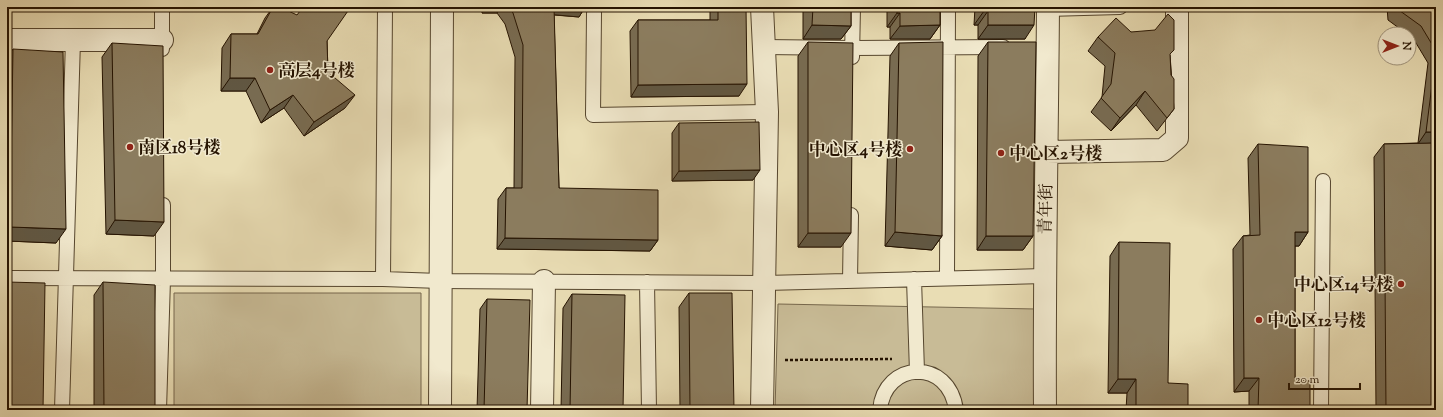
<svg xmlns="http://www.w3.org/2000/svg" width="1443" height="417" font-family="'Sorts Mill Goudy','Noto Serif SC',serif">
<style>
.green{fill:#c8bb96;stroke:#76674c}
.lines{fill:none;stroke-linecap:round;stroke-linejoin:round}
.service-casing{stroke:#56462e;stroke-width:16}
.minor-casing{stroke:#56462e;stroke-width:24}
.path{stroke:#251301;stroke-width:2.5;stroke-dasharray:3 2;stroke-linecap:butt}
.service{stroke:#f1e9ce;stroke-width:14}
.minor{stroke:#f1e9ce;stroke-width:22}
.wall{fill:#786b51;stroke:#251301}
.shaded-wall{fill:#615742;stroke:#251301}
.building{fill:#8b7c5e;stroke:#251301}
.poi-dot{fill:#8f2418;stroke:#f1e9ce;stroke-width:1.5}
.labels{text-anchor:middle;stroke-width:3;stroke-linejoin:round;paint-order:stroke}
.poi-label{font-size:17px;font-weight:bold;fill:#251301;stroke:#f1e9ce;text-anchor:start}
.street-label{font-size:17px;fill:#251301;stroke:#f1e9ce}
</style>
<rect width="100%" height="100%" fill="#e9ddb4"/>
<filter id="stains"><feTurbulence type="fractalNoise" baseFrequency=".005" numOctaves="4"/><feColorMatrix values="0 0 0 0 .2 0 0 0 0 .09 0 0 0 0 .02 0 0 0 .5 -.17"/></filter>
<radialGradient id="worn" r=".72"><stop offset=".6" stop-color="#630" stop-opacity="0"/><stop offset="1" stop-color="#630" stop-opacity=".3"/></radialGradient>
<path class="green" d="M174 293H421V410H174Z
M778 304 1036 309 1034 410H775Z"/>
<g class="lines">
<defs>
<path id="service" d="M162 7V49
M1047 9 1120 7
M594 13 593 115 767 112
M764 47 853 48 1003 47
M852 57 853 7
M7 278 383 279 440 281 765 283 1044 276
M947 278 948 7
M383 279 385 7
M914 279 917 372
M850 281 851 215
M647 282 649 410
M62 410 73 40
M159 410 163 279V205
M880 410C884 361 949 357 956 410
M1321 410 1323 181"/>
<path id="minor" d="M7 40H162
M1047 152 1163 150 1177 138V7
M440 410 442 7
M542 410 544 281
M762 410 767 112 762 7
M1045 410C1044 276 1047 141 1048 7"/>
</defs>
<use href="#service" class="service-casing"/>
<use href="#minor" class="minor-casing"/>
<path class="path" d="M785 360 892 359"/>
<use href="#service" class="service"/>
<use href="#minor" class="minor"/>
</g>
<path class="wall" d="M273 7 327 41 328 72 345 108 304 136 284 108 261 123 246 91H221L222 48 231 34H257L265 18Z
M482 7H585L579 17 554 15 559 188 658 240 650 251 497 249 498 199 506 188H514L515 57 505 24 497 13H482Z
M710 7H746L739 96 631 97 630 31 638 20H710Z
M803 7H851V26L841 39H803Z
M887 7H940V25L930 39H890V27H887Z
M975 7H1035L1025 39H978V25H974Z
M1387 7H1436V143H1432L1436 410H1376L1374 157 1384 144 1418 143 1428 63 1413 38 1409 35V34H1407L1388 20Z
M1131 32 1170 55 1174 109 1157 131 1136 105 1111 131 1091 112 1102 97 1105 66 1088 51 1098 37Z
M808 42 841 247H798V56Z
M988 42 1033 236 1023 250H977L978 56Z
M112 43 154 236 106 234 102 57Z
M899 43 942 236 932 250 885 246 890 56Z
M13 49 56 243 7 241V58Z
M679 123 753 180 672 181V133Z
M1258 144 1308 232 1299 246H1295V380L1310 410H1249V391L1234 392 1233 249 1243 236 1250 235 1248 158Z
M1119 242 1168 383 1188 410H1126L1127 393H1108L1110 256Z
M103 282 155 410H94V295Z
M689 293 734 410H680L679 307Z
M572 294 623 410H561L563 308Z
M487 299 527 410H477L480 309Z"/>
<path class="shaded-wall" d="M486 7H501L497 13H482Z
M551 7H585L579 17 546 14Z
M984 11H988L978 25H974Z
M897 13H900L890 27H887Z
M812 25 851 26 841 39H803Z
M940 25 930 39H890L900 26Z
M988 25H1034L1025 39H978Z
M230 78H255L246 91H221Z
M747 84 739 96 631 97 638 85Z
M1145 91 1136 105 1111 131 1120 118Z
M293 95 284 108 261 123 270 110Z
M355 95 345 108 304 136 314 122Z
M1426 132H1436V143L1418 144Z
M760 170 753 180 672 181 679 171Z
M115 220 164 222 154 236 106 234Z
M10 227 66 229 56 243 7 241V231Z
M895 232 942 236 932 250 885 246Z
M1295 232H1308L1299 246H1285Z
M808 233H851L841 247H798Z
M986 236H1033L1023 250H977Z
M505 238 658 240 650 251 497 249Z
M1244 378H1259L1249 391 1234 392Z
M1118 379H1136L1127 393H1108Z"/>
<path class="building" d="M273 7H280L297 15 303 7H350V8L327 41 328 72 355 95 314 122 293 95 270 110 255 78H230L231 34H258Z
M509 7H554L559 188 658 190V240L505 238 506 188H522L523 45 513 13Z
M718 7H746L747 84 638 85V20H718Z
M813 7H851V26L812 25Z
M897 7H940V25L900 26V13H897Z
M984 7H1035L1034 25H988V11H984Z
M1396 7H1436V51L1421 26 1396 8Z
M1168 14 1174 20V50L1170 54 1171 75 1174 79V109L1167 118 1145 91 1120 118 1101 98 1111 84 1115 53 1098 37 1116 18 1131 32 1155 30Z
M808 42 853 43 851 233H808Z
M943 42 942 236 895 232 899 43Z
M988 42H1036L1033 236H986Z
M112 43 163 46 164 222 115 220Z
M13 49 63 52 66 229 10 227Z
M1436 53V132H1426Z
M759 122 760 170 679 171V123Z
M1435 143 1436 234V410H1386L1384 144Z
M1258 144 1308 147V232H1295V380L1310 381V410H1258L1259 378H1244L1243 236 1260 235Z
M1119 242 1170 243 1168 383 1188 384V410H1136V379H1118Z
M7 282 45 283 43 410H7Z
M103 282 155 285V410H104Z
M689 293H732L734 410H690Z
M572 294 625 295 623 410H570Z
M487 299 530 300 527 410H484Z"/>
<g class="poi-dot">
<circle cx="270" cy="70" r="4"/>
<circle cx="130" cy="147" r="4"/>
<circle cx="910" cy="149" r="4"/>
<circle cx="1001" cy="153" r="4"/>
<circle cx="1401" cy="284" r="4"/>
<circle cx="1259" cy="320" r="4"/>
</g>
<g class="labels">
<g class="poi-label">
<text x="278" y="76">高层4号楼</text>
<text x="138" y="153">南区18号楼</text>
<text x="902" y="155" text-anchor="end">中心区4号楼</text>
<text x="1009" y="159">中心区2号楼</text>
<text x="1393" y="290" text-anchor="end">中心区14号楼</text>
<text x="1267" y="326">中心区12号楼</text>
</g>
<g class="street-label">
<text transform="translate(1045 209) rotate(-89)" y="6">青年街</text>
</g>
</g>
<rect width="1443" height="417" fill="none" stroke="#e9ddb4" stroke-width="24"/>
<rect x="8" y="8" width="1427" height="401" fill="none" stroke="#251301" stroke-width="2"/>
<rect x="12" y="12" width="1419" height="393" fill="none" stroke="#251301"/>
<g transform="translate(1397 46) rotate(90)"><circle r="19" fill="#f1e9ce" stroke="#9f937c"/>
<path d="M0-3L7 15L0 10L-7 15Z" fill="#8f2418"/>
<text y="-6" font-size="11" font-weight="bold" text-anchor="middle" fill="#251301">N</text>
</g>
<path d="M1289 383v6h71v-6" fill="none" stroke="#251301" stroke-width="2"/>
<text x="1295" y="383" font-size="12" fill="#251301" stroke="#f1e9ce" stroke-width="3" paint-order="stroke">20 m</text>
<rect width="100%" height="100%" filter="url(#stains)"/>
<rect width="100%" height="100%" fill="url(#worn)"/>
</svg>
